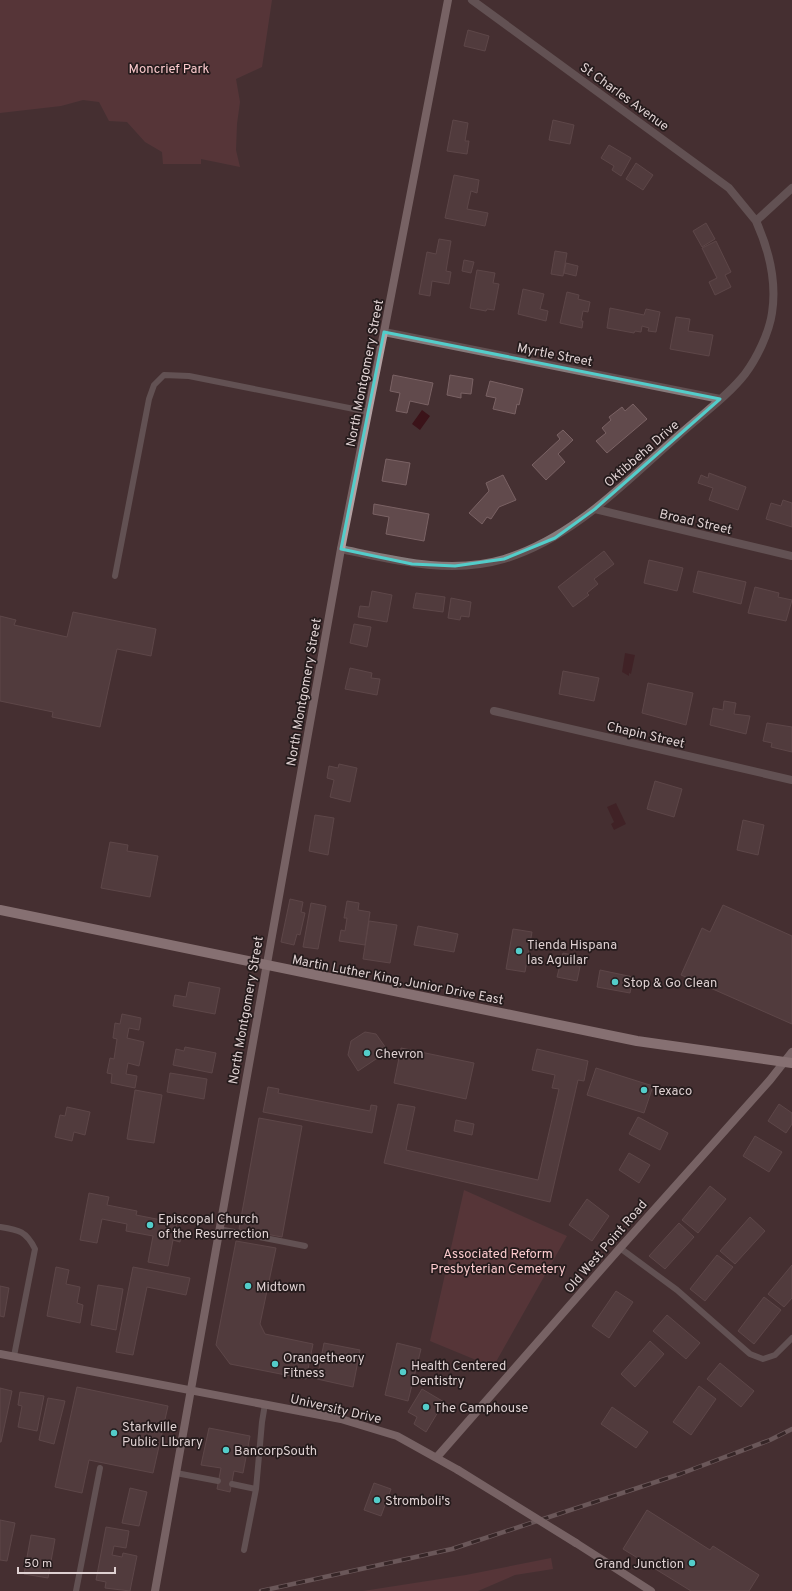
<svg xmlns="http://www.w3.org/2000/svg" width="792" height="1591" font-family="Overpass,sans-serif">
<style>
.green{fill:#6a3d42}
.water{fill:#3b1319}
.building{fill:#614a4c;stroke:#7a6264}
.lines{fill:none;stroke-linecap:round;stroke-linejoin:round}
.lane{stroke:#867b7c;stroke-width:6}
.street{stroke:#867b7c;stroke-width:8}
.secondary{stroke:#b3a1a2;stroke-width:8}
.primary{stroke:#d6bfc0;stroke-width:10}
.rail-casing{stroke:#988789;stroke-width:4.5}
.rail{stroke:#251b1c;stroke-width:3;stroke-dasharray:9;stroke-linecap:butt}
.secondary-bridge{stroke:#b3a1a2;stroke-width:8}
.marked{fill:none;stroke:#53cdca;stroke-width:3;stroke-linejoin:round}
.poi-dot{fill:#53cdca;stroke:#251b1c;stroke-width:1.5}
.labels{text-anchor:middle;stroke-width:3.5;stroke-linejoin:round;paint-order:stroke}
.park-label{font-size:13px;fill:#fbcacd;stroke:#251b1c}
.street-label{font-size:13px;fill:#dfd1d2;stroke:#251b1c}
.poi-label{font-size:13px;fill:#dfd1d2;stroke:#251b1c;text-anchor:start}
</style>
<rect width="100%" height="100%" fill="#453032"/>
<path class="green" d="M0 0H272L262 67 236 79 240 102 237 124 236 150 240 167 201 159V164H163L162 152 145 142 127 122 109 121 99 102 83 100 61 106 0 113Z
M464 1190 567 1236 493 1367 430 1341Z
M551 1558 553 1569 515 1575 478 1591H363L466 1575Z"/>
<path class="water" d="M422 410 430 416 420 430 412 424Z
M625 653 635 655 631 674 629 673V676L622 672Z
M616 803 626 824 614 830 611 824 614 822 607 807Z"/>
<path class="building" d="M468 30 489 36 485 51 464 46Z
M453 120 468 123 465 141H469L467 154 447 151Z
M553 120 574 125 570 144 549 140Z
M609 145 631 158 621 176 612 170 614 166 601 158Z
M636 163 653 175 643 190 626 179Z
M454 175 479 180 477 193 471 191 467 209 488 213 485 226 445 218Z
M706 223 715 239 702 247 693 231Z
M439 239 451 241 446 271 451 272 449 284 432 281 430 296 419 294 427 252 436 254Z
M716 241 731 272 725 275 731 287 715 295 709 282 717 278 702 248Z
M555 251 567 253 563 276 551 274Z
M464 260 474 262 471 273 462 271Z
M566 263 578 266 576 276 564 273Z
M477 270 495 273 493 283 499 284 494 310 487 309 486 311 470 308Z
M523 289 544 294 540 309 548 311 546 321 518 314Z
M567 292 579 295 578 299 590 302 588 312 583 311 581 321H583L582 328 560 323Z
M610 308 644 315 646 309 660 312 656 332 648 331 649 328 642 326 641 332 635 331 634 333 607 328Z
M676 317 690 319 688 331 713 335 709 356 670 349Z
M393 375 433 383 428 405 410 401 407 413 396 411 400 393 390 391Z
M450 375 473 379 471 394 461 393V398L447 395Z
M490 381 523 389 519 405 517 404 515 414 493 409 496 398 486 396Z
M633 404 647 419 607 453 596 441 606 433 602 428 611 420 609 417 622 407 625 411Z
M563 430 573 440 558 454 565 462 546 480 532 465 560 439 557 435Z
M386 459 410 463 406 485 382 481Z
M709 473 746 487 738 510 709 500 713 488 698 483 701 475 708 478Z
M503 475 516 500 499 507 491 519 487 517 482 524 469 513 489 491 486 483Z
M783 500 792 503V527L766 519 771 503 781 506Z
M374 504 429 514 424 541 386 534 389 517 373 514Z
M604 551 614 564 594 579 598 584 587 593 589 595 573 607 558 587Z
M649 560 683 568 677 591 644 583Z
M698 571 746 582 741 604 693 592Z
M755 587 779 593 778 597 792 600 786 621 748 613Z
M372 591 392 595 387 622 358 617 360 606 369 607Z
M416 593 445 597 443 612 413 608Z
M451 598 471 602 469 617 461 616 460 620 448 618Z
M73 612 156 629 151 656 117 649 100 727 52 717 53 712 0 701V616L16 620 14 625 67 637Z
M354 624 371 627 367 647 350 643Z
M350 668 372 673 371 678 380 679 377 695 345 689Z
M563 671 599 678 594 701 559 694Z
M648 683 693 693 686 725 642 713Z
M724 701 736 703 734 714 750 716 746 734 710 725 713 708 723 710Z
M767 723 792 727V752L771 747 772 743 763 741Z
M339 764 357 768 350 802 330 797 334 780 327 778 329 766 338 768Z
M655 781 682 789 674 817 647 809Z
M315 815 334 818 328 855 309 851Z
M743 820 764 825 758 855 737 850Z
M110 842 128 845 127 851 158 856 150 897 101 888Z
M290 899 303 902 301 912 305 913 300 935 297 934 294 945 281 942Z
M347 901 359 903 358 910 370 912 365 945 339 941 341 930 345 931 347 918H344Z
M311 903 326 906 318 949 303 947Z
M723 905 792 936V1024L681 975 702 928 710 932Z
M369 921 397 925 390 963 363 959Z
M418 926 458 934 454 952 414 945Z
M513 929 532 932 525 972 506 969Z
M563 953 582 957 577 981 557 977Z
M600 970 633 977 630 993 597 987Z
M189 982 220 988 215 1014 173 1006 175 995 186 997Z
M122 1014 141 1018 139 1030 129 1028 127 1038 144 1042 139 1066 128 1063 126 1074 137 1076 135 1088 111 1083 112 1074 107 1073 110 1058 114 1059 117 1039 113 1038 115 1023 120 1024Z
M365 1032 376 1034 388 1051 358 1071 348 1055 351 1041Z
M185 1047 216 1053 212 1073 173 1065 176 1049 184 1051Z
M401 1048 474 1063 466 1099 394 1083Z
M537 1049 588 1061 584 1081 578 1080 550 1202 384 1163 398 1104 415 1107 406 1150 538 1180 559 1089 552 1088 555 1075 532 1070Z
M596 1068 653 1086 644 1113 587 1095Z
M170 1073 207 1079 204 1099 167 1092Z
M268 1087 279 1089 278 1093 370 1111 371 1105 377 1106 372 1133 263 1112Z
M135 1090 162 1095 154 1143 127 1139Z
M779 1104 792 1113V1124L786 1133 768 1121Z
M67 1107 90 1112 85 1135 74 1132 72 1141 55 1137 60 1115 65 1116Z
M638 1117 668 1133 660 1150 629 1134Z
M259 1118 302 1126 282 1237 239 1229Z
M456 1120 474 1124 472 1135 454 1131Z
M755 1136 782 1152 769 1172 743 1156Z
M629 1153 650 1165 639 1183 619 1170Z
M710 1186 726 1199 698 1233 682 1220Z
M89 1193 109 1197 107 1205 137 1211 136 1215 177 1223 175 1230 182 1232 180 1242 173 1240 168 1266 148 1262 153 1236 126 1231 127 1224 102 1219 97 1243 80 1240Z
M587 1199 609 1216 592 1241 569 1225Z
M750 1217 765 1231 735 1264 720 1251Z
M679 1223 694 1237 665 1269 649 1256Z
M236 1241 276 1248 260 1324 265 1334 313 1344 306 1379 230 1364 216 1345Z
M717 1255 733 1267 705 1301 690 1289Z
M792 1265V1298L784 1307 768 1294Z
M56 1267 69 1270 66 1284 80 1287 77 1303 83 1305 80 1323 47 1316Z
M133 1267 190 1278 186 1295 147 1287 133 1355 116 1352Z
M98 1285 123 1289 116 1330 91 1325Z
M0 1286 9 1288 4 1317 0 1316Z
M616 1291 633 1302 609 1338 592 1326Z
M764 1297 781 1310 754 1344 738 1331Z
M667 1315 700 1343 686 1359 653 1331Z
M650 1341 664 1354 635 1387 621 1374Z
M324 1343 360 1350 353 1387 317 1379Z
M397 1343 421 1349 408 1401 385 1395Z
M720 1363 754 1391 741 1407 707 1379Z
M699 1386 716 1399 691 1435 673 1422Z
M77 1387 168 1406 153 1473 89 1460 82 1493 55 1487Z
M0 1388 12 1391 1 1442H0Z
M422 1389 444 1402 426 1432 414 1424 417 1417 408 1412Z
M20 1392 44 1396 37 1431 18 1427 22 1406 18 1405Z
M48 1398 65 1401 54 1444 39 1440Z
M612 1407 648 1432 636 1448 601 1424Z
M209 1428 250 1436 243 1473 234 1471 230 1492 217 1489 221 1468 201 1465Z
M374 1483 391 1489 381 1516 364 1510Z
M130 1488 147 1492 139 1526 122 1523Z
M647 1510 710 1550 713 1546 759 1575 749 1591H691L623 1549Z
M0 1520 15 1523 7 1561 0 1560Z
M106 1527 129 1531 126 1548 114 1546 112 1555 122 1557 123 1553 137 1556 130 1591 105 1588 106 1582 96 1580Z
M31 1535 55 1539 48 1578 24 1574Z"/>
<g class="lines">
<path class="lane" d="M115 576 149 399 154 385 164 375 189 376 369 412
M0 1227C19 1230 26 1231 35 1249L14 1356
M219 1229 305 1246
M620 1248 677 1290 750 1354 763 1359 775 1355 792 1338
M176 1473 218 1481
M232 1484 256 1489
M244 1550 256 1489 262 1422 265 1404
M76 1591 100 1468"/>
<path class="street" d="M472 0 729 188 756 221
M384 332 720 399
M595 509 792 556
M341 549C394 560 450 575 504 559 574 538 626 481 679 435 700 416 728 396 745 374 757 358 769 333 772 313 777 281 769 250 756 221L792 188
M494 711 792 780"/>
<path class="secondary" d="M0 1354 341 1419 397 1436 458 1470
M437 1457 620 1248 770 1080 792 1052
M576 1543 651 1591
M155 1591 341 549 384 332 448 0"/>
<path class="primary" d="M0 910 637 1041 792 1063"/>
<defs>
<path id="rail" d="M261 1591 452 1549 680 1474 770 1440 792 1429"/>
</defs>
<use href="#rail" class="rail-casing"/>
<use href="#rail" class="rail"/>
<path class="secondary-bridge" d="M458 1470 576 1543"/>
</g>
<path d="M0 0H792V1591H0ZM384 332 720 399 595 509 555 538 504 559 455 566 412 564 341 549Z" fill="#453032" fill-opacity=".55" fill-rule="evenodd"/>
<path class="marked" d="M384 332 720 399 595 509 555 538 504 559 455 566 412 564 341 549Z"/>
<g class="poi-dot">
<circle cx="519" cy="951" r="4"/>
<circle cx="615" cy="982" r="4"/>
<circle cx="367" cy="1053" r="4"/>
<circle cx="644" cy="1090" r="4"/>
<circle cx="150" cy="1225" r="4"/>
<circle cx="248" cy="1286" r="4"/>
<circle cx="275" cy="1364" r="4"/>
<circle cx="403" cy="1372" r="4"/>
<circle cx="426" cy="1407" r="4"/>
<circle cx="114" cy="1433" r="4"/>
<circle cx="226" cy="1450" r="4"/>
<circle cx="377" cy="1500" r="4"/>
<circle cx="692" cy="1563" r="4"/>
</g>
<g class="labels">
<g class="park-label">
<text x="169" y="73">Moncrief Park</text>
<text x="498" y="1258">Associated Reform<tspan x="498" dy="15">Presbyterian Cemetery</tspan></text>
</g>
<g class="street-label">
<text transform="translate(625 96) rotate(36)" y="5">St Charles Avenue</text>
<text transform="translate(555 354) rotate(11)" y="5">Myrtle Street</text>
<text transform="translate(364 373) rotate(-79)" y="5">North Montgomery Street</text>
<text transform="translate(641 453) rotate(-41)" y="5">Oktibbeha Drive</text>
<text transform="translate(696 521) rotate(13)" y="5">Broad Street</text>
<text transform="translate(303 692) rotate(-80)" y="5">North Montgomery Street</text>
<text transform="translate(646 734) rotate(13)" y="5">Chapin Street</text>
<text transform="translate(398 979) rotate(11)" y="5">Martin Luther King, Junior Drive East</text>
<text transform="translate(245 1010) rotate(-80)" y="5">North Montgomery Street</text>
<text transform="translate(605 1246) rotate(-49)" y="5">Old West Point Road</text>
<text transform="translate(336 1408) rotate(13)" y="5">University Drive</text>
</g>
<g class="poi-label">
<text x="527" y="949">Tienda Hispana<tspan x="527" dy="15">las Aguilar</tspan></text>
<text x="623" y="987">Stop &amp; Go Clean</text>
<text x="375" y="1058">Chevron</text>
<text x="652" y="1095">Texaco</text>
<text x="158" y="1223">Episcopal Church<tspan x="158" dy="15">of the Resurrection</tspan></text>
<text x="256" y="1291">Midtown</text>
<text x="283" y="1362">Orangetheory<tspan x="283" dy="15">Fitness</tspan></text>
<text x="411" y="1370">Health Centered<tspan x="411" dy="15">Dentistry</tspan></text>
<text x="434" y="1412">The Camphouse</text>
<text x="122" y="1431">Starkville<tspan x="122" dy="15">Public LIbrary</tspan></text>
<text x="234" y="1455">BancorpSouth</text>
<text x="385" y="1505">Stromboli's</text>
<text x="684" y="1568" text-anchor="end">Grand Junction</text>
</g>
</g>
<path d="M18 1567v6h97v-6" fill="none" stroke="#dfd1d2" stroke-width="2"/>
<text x="24" y="1567" font-size="12" fill="#dfd1d2" stroke="#251b1c" stroke-width="3" paint-order="stroke">50 m</text>
</svg>
